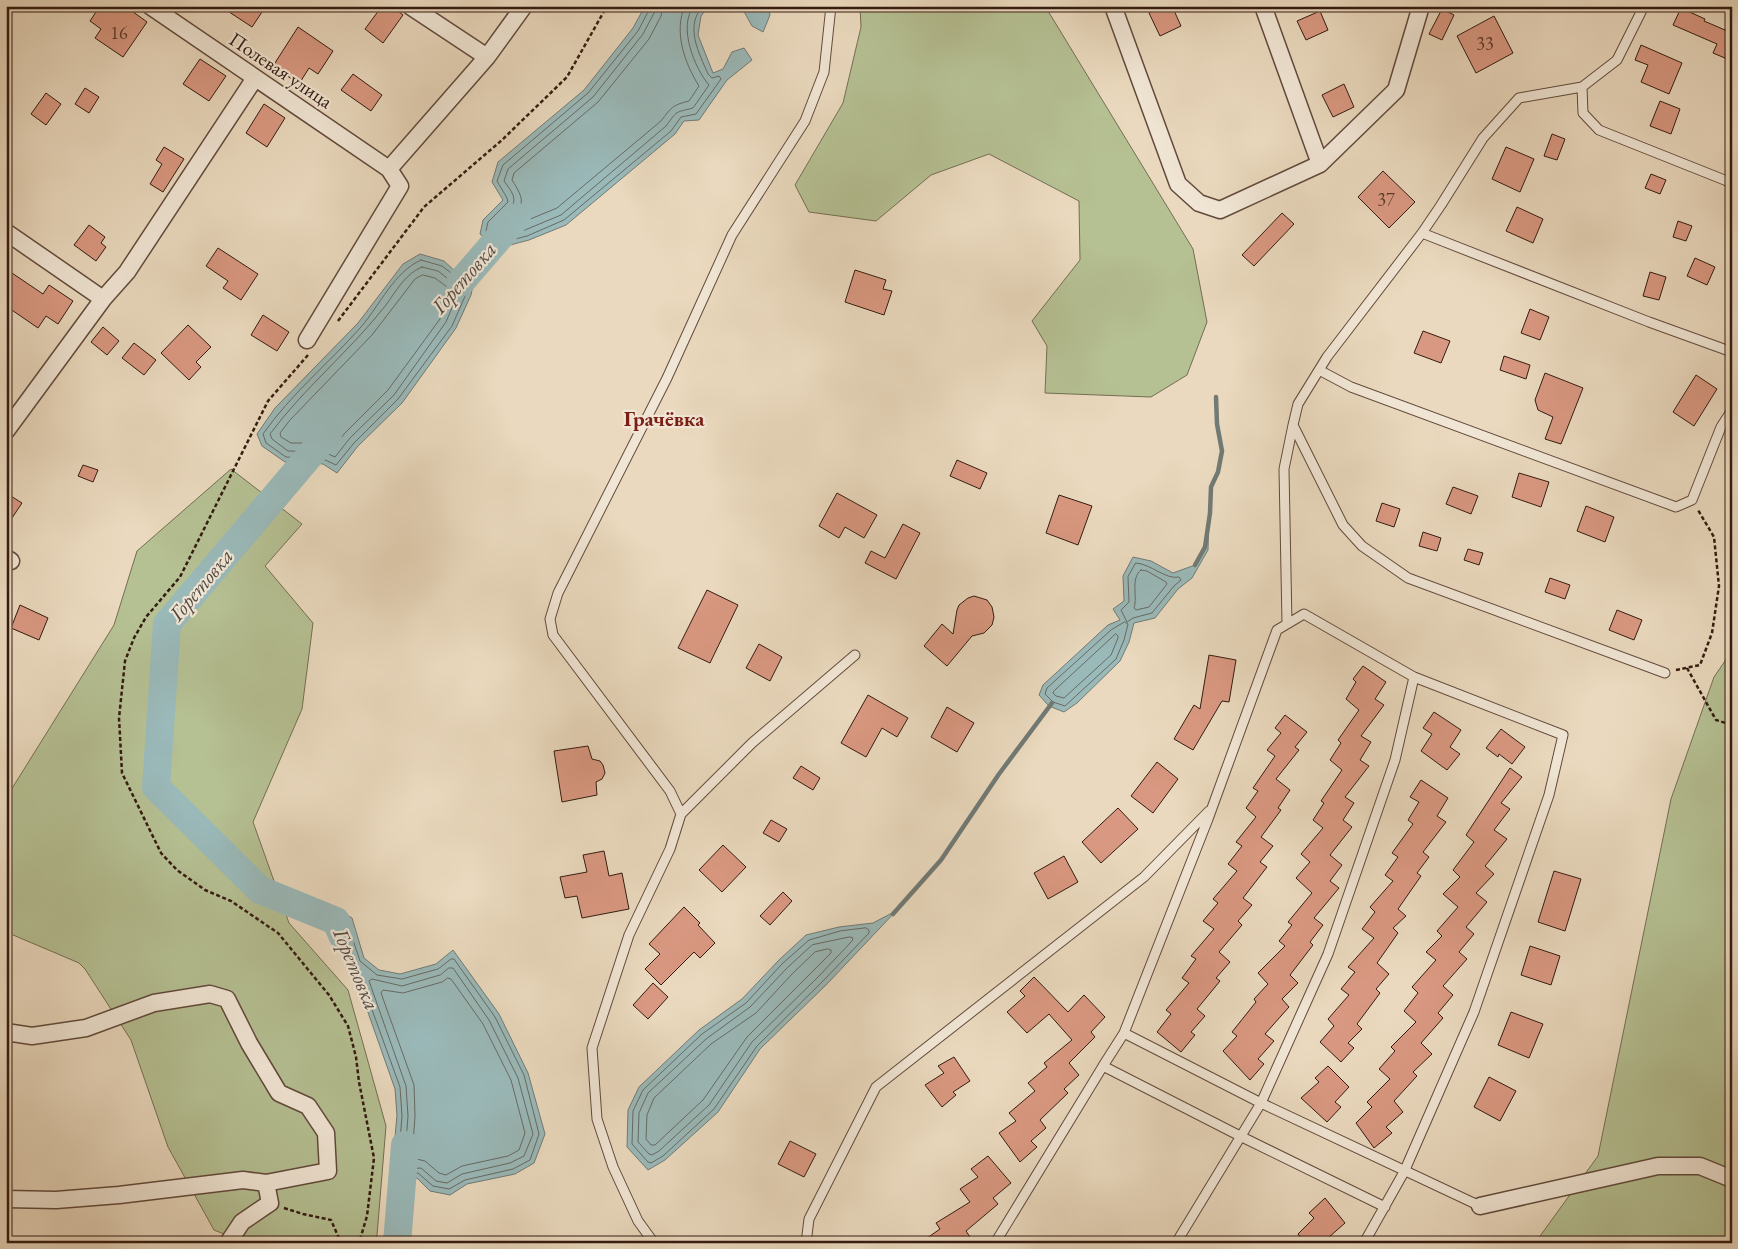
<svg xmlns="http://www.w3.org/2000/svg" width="1738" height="1249" font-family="'EB Garamond',serif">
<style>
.green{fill:#b5c093;stroke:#746e52}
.water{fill:#9ab9b9;stroke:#717a75}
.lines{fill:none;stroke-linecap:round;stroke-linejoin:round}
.shore{stroke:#676a64;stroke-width:1}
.stream{stroke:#717a75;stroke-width:4.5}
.river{stroke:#9ab9b9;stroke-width:28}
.building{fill:#d99881;stroke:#341b10}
.service-casing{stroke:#624a3c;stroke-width:11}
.minor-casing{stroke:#624a3c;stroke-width:19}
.path{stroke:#341b10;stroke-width:2.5;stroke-dasharray:4 2.5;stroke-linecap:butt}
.service{stroke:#f1e6d5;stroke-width:9}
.minor{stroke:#f1e6d5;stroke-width:16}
.labels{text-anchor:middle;stroke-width:4.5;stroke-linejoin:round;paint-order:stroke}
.number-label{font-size:18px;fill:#5d3a2c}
.street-label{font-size:20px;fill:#341b10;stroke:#f1e6d5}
.water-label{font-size:21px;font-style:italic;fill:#534a43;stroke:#f1e6d5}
.neighbourhood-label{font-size:21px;font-weight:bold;fill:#7a1f14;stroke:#f1e6d5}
</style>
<rect width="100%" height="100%" fill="#ead9be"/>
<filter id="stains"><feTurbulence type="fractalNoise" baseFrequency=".004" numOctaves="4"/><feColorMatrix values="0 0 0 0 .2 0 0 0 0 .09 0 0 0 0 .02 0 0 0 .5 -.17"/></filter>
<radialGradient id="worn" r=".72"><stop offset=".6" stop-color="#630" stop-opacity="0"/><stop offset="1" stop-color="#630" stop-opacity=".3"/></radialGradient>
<path class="green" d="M860 6H1045L1193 249 1207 322 1187 375 1151 397 1045 393 1047 346 1032 321 1080 260 1079 201 989 154 931 175 876 221 809 212 795 185 843 103 861 27Z
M231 469 302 524 265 566 313 623 302 709 253 822 289 923 348 990 386 1126 377 1235 374 1243H246L214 1230 168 1147 131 1040 85 969 79 963 6 932V798L114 625 137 551Z
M1732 651V1243H1535L1598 1156 1671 799 1714 677Z"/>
<path class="water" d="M645 6H709L701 16 698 35 713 73 723 69 732 52 744 48 752 60 727 80 699 120 684 121 675 134 566 225 529 240 499 248 493 245 480 234 483 220 503 200 492 182 498 162 584 90 633 28Z
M741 6H768L770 15 763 32 752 26Z
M476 249 485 254 489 261 475 276 471 295 456 328 402 403 358 446 337 473 323 464 304 462H285L262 446 257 434 275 408 358 323 403 264 420 254 444 261 456 272 465 266 469 255Z
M1209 514 1208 550 1192 578 1178 589 1155 618 1134 623 1129 642 1120 661 1077 703 1064 712 1049 706 1039 695 1043 685 1108 625 1120 620 1113 609 1124 601 1123 576 1133 557 1151 561 1173 573 1195 565 1205 547Z
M322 901 352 918 364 958 379 970 400 974 436 964 453 950 499 1014 528 1073 545 1134 534 1163 515 1174 467 1184 450 1195 430 1191 417 1178 391 1182 397 1115 395 1089 358 984 328 927 315 913Z
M896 911 827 984 760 1049 718 1112 665 1160 648 1170 627 1147 628 1110 639 1087 699 1030 742 999 779 960 806 935 839 927 873 923Z"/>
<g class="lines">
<path class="shore" d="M649 6V10L638 31 588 93 503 165 497 181 507 198 508 202 488 222 486 231 495 241 500 243 527 236 564 220 671 131 681 117 696 114 721 79 719 76 712 78 708 74C699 53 684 26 703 6
M655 6 654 13 643 34 593 97 508 169 504 181C507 185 511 190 513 195 518 208 501 218 493 225V230L499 236 525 230 561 215 666 126C678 110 674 113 693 108L709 85C695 69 677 26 694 6
M663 6 661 16 649 39 598 102 514 173 512 180C525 200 525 205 508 222V225L523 222 557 208 661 121C671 108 672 105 689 101L699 86C685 64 673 31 685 6
M421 260 442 266 455 276H459L467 271 470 274 466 294 452 326 398 399 354 443 336 465 323 459 286 457 266 443 263 434C291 394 329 363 361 327 380 305 394 272 421 260Z
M422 267 438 271 452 282 460 283 461 286 446 322 394 395 350 438 335 457 324 452 288 451 272 439 270 434C304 388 350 351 386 305 396 291 406 273 422 267Z
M423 275 435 278 451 290V292L440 319 388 390 345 433 333 447 306 443H291L281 437 280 433 290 420 372 335 415 279Z
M1136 563C1151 564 1166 580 1179 577L1181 580 1174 586 1152 613 1133 618 1127 622 1121 610 1129 602 1128 577Z
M1141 570 1147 571 1166 582 1167 584 1149 607 1136 610 1134 608C1138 595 1130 579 1141 570Z
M1125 622 1128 624 1124 640 1116 659 1065 706 1053 702 1045 694 1047 688 1111 630Z
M1116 634 1118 636V638L1111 655 1064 698 1056 696 1053 693 1054 691Z
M324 909 347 922 360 961 377 975 402 979 438 969 451 959H454L495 1017 524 1075 539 1134 530 1160 513 1169 465 1180 449 1189 433 1186 418 1173 397 1175 402 1116 400 1087 362 982 332 925 322 913Z
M866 928 869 930V933L824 980 757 1046 714 1109 663 1156 651 1163 648 1162 632 1144 633 1111 643 1090 702 1034 746 1003 782 964 809 940 840 931Z
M850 937 853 938 852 941 819 976 752 1042 709 1105 659 1151 652 1155 649 1154 638 1142 639 1113 648 1093 706 1039 750 1007 787 968 812 945Z
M828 949 831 950V953L747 1037 703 1100 655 1145H651L646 1139 647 1115 654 1098 711 1044 756 1013 792 974 815 952Z
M449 968H453L489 1020 518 1078 533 1134 524 1156 510 1163 462 1174 447 1183 436 1181 421 1168 406 1169 404 1167 408 1116 406 1086 369 981 372 979 402 986 440 975Z
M448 978 451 979 483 1024 511 1080 525 1133 519 1150 508 1156 462 1166 446 1175 439 1173 425 1161 412 1158 415 1116 414 1085 381 993 383 990 403 993 442 982Z"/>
<path class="stream" d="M1195 565 1205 547 1210 513 1211 487 1218 472 1222 451 1217 424 1216 397
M893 914 941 860 999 774 1052 703"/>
<path class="river" d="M460 283 517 217
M328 434 167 624 156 787 260 890 336 921 342 935
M397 1243 405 1145"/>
</g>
<path class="building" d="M100 6H125L147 22 123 57 95 38 101 29 90 21Z
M220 6H266L252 27Z
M382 6H392L403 15 383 43 365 29Z
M1163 6H1172L1181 26 1160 36 1149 13Z
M1681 8 1705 19 1704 21 1732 33V61L1713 53 1717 44 1673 25Z
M1442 9 1454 15 1442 40 1429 34Z
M1320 11 1328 30 1306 40 1297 21Z
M1494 16 1513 53 1476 73 1457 36Z
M298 27 333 51 318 74 309 68 299 84 273 66Z
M1641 45 1682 63 1669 94 1641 82 1648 65 1635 60Z
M200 59 226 76 209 101 183 84Z
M353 74 382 95 371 111 341 90Z
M1344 84 1354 107 1333 117 1322 95Z
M85 88 99 97 89 113 75 104Z
M46 93 61 104 46 125 31 114Z
M1660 101 1680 109 1671 134 1650 126Z
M264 104 285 118 267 147 246 133Z
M1552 134 1565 139 1557 160 1544 156Z
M164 147 184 159 163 192 150 184 162 164 156 160Z
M1506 147 1534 159 1520 192 1492 179Z
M1383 171 1415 202 1389 228 1358 197Z
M1651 174 1666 180 1660 194 1645 188Z
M1517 207 1543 219 1533 243 1506 231Z
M1282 213 1294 224 1254 266 1242 255Z
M1678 221 1692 226 1686 241 1673 237Z
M89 225 105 237 101 243 106 247 96 261 74 245Z
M218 248 258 274 241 300 223 288 228 281 206 266Z
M1695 258 1715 267 1707 285 1687 276Z
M6 269 43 294 49 285 73 301 58 324 46 316 38 328 6 306Z
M855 270 886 280 883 289 892 291 884 315 845 302Z
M1650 272 1666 277 1659 300 1643 296Z
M1530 309 1549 317 1540 340 1521 333Z
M263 315 289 332 277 351 251 335Z
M188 325 211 347 196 362 201 367 189 380 161 353Z
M103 327 119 341 107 355 91 342Z
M1423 331 1450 341 1441 363 1414 353Z
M134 343 156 360 144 375 122 358Z
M1504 356 1530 365 1526 379 1500 370Z
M1545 373 1583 388 1561 444 1545 439 1553 417 1538 410 1535 400Z
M1696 375 1717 389 1694 426 1673 412Z
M957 460 987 473 980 489 950 476Z
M83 465 98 470 93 482 78 476Z
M1519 473 1549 482 1541 507 1512 497Z
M1453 487 1478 496 1471 514 1446 504Z
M6 493 22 503 6 527Z
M837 493 877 515 864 538 845 527 839 538 819 526Z
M1059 495 1092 506 1078 545 1046 533Z
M1382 503 1400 509 1394 527 1376 521Z
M1586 506 1614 517 1605 542 1577 531Z
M903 524 920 533 896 579 865 563 871 551 885 558Z
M1423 532 1441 538 1437 551 1419 546Z
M1468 549 1483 553 1479 565 1464 560Z
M1550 578 1570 585 1565 599 1545 592Z
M707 590 738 605 710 663 678 648Z
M974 596 987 600 992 607 994 617 992 625 984 633 972 636 947 666 924 646 942 624 953 634 957 610 959 605 968 598Z
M20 605 48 618 39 640 11 628Z
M1617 610 1642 620 1634 640 1609 630Z
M759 644 782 657 770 681 746 668Z
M1209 655 1236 660 1229 702 1222 701 1193 750 1174 739 1194 705 1200 709Z
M1363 666 1386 682 1375 699 1384 705 1361 736 1371 742 1360 760 1369 766 1345 797 1354 803 1343 820 1352 827 1330 855 1342 865 1330 881 1339 888 1314 918 1323 925 1310 942 1313 945 1290 975 1298 983 1282 999 1289 1007 1265 1034 1274 1041 1258 1059 1264 1064 1250 1080 1223 1051 1237 1036 1232 1032 1256 1002 1254 999 1268 984 1258 973 1285 946 1279 941 1292 925 1288 922 1312 893 1296 878 1310 862 1301 854 1323 828 1313 820 1324 803 1321 801 1342 770 1330 760 1341 743 1338 740 1359 710 1346 699 1356 682 1353 679Z
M868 695 908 718 897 737 882 728 866 757 841 743Z
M947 707 974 723 957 752 931 737Z
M1434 712 1461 730 1450 747 1460 754 1447 770 1421 751 1432 734 1423 728Z
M1285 715 1307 732 1295 747 1299 750 1276 779 1290 790 1278 808 1281 810 1261 837 1273 846 1260 862 1267 867 1243 898 1252 905 1238 921 1242 925 1219 952 1230 962 1216 978 1220 981 1197 1009 1205 1016 1191 1032 1195 1035 1181 1052 1157 1032 1171 1014 1166 1010 1189 983 1182 978 1196 959 1191 956 1214 929 1203 921 1218 903 1213 899 1237 871 1228 864 1242 846 1236 842 1256 817 1246 808 1258 791 1253 788 1275 756 1267 750 1281 733 1275 728Z
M1501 729 1525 747 1512 764 1499 754 1498 757 1486 748Z
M588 746 592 759 600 761 603 765 605 773 602 779 596 782 597 795 562 802 554 751Z
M1157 762 1178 779 1153 813 1131 796Z
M801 766 820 778 813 790 793 778Z
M1510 768 1522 777 1501 803 1510 809 1494 830 1507 839 1485 866 1494 874 1476 893 1487 902 1466 927 1474 934 1459 952 1467 959 1443 986 1453 995 1438 1013 1443 1018 1421 1043 1432 1054 1413 1072 1417 1076 1394 1101 1403 1112 1386 1127 1392 1133 1374 1148 1356 1123 1372 1107 1367 1102 1390 1079 1379 1069 1395 1051 1391 1047 1416 1022 1404 1011 1418 993 1412 987 1436 960 1426 952 1442 936 1437 931 1458 907 1443 894 1460 877 1453 870 1474 842 1466 835Z
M1421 780 1448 798 1437 816 1446 822 1423 852 1429 857 1417 873 1421 876 1398 909 1406 916 1393 928 1398 933 1377 963 1389 974 1376 989 1380 993 1357 1024 1362 1029 1348 1043 1354 1048 1341 1062 1320 1042 1334 1026 1328 1019 1349 995 1341 989 1355 972 1348 967 1374 938 1362 929 1375 912 1370 907 1393 881 1385 875 1398 857 1392 853 1413 824 1408 820 1419 802 1410 797Z
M1118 808 1138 829 1101 863 1082 842Z
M771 820 787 829 779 842 763 833Z
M723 845 746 867 722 892 699 870Z
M604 851 609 876 622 873 629 909 582 918 577 896 565 898 560 877 587 872 583 855Z
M1064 856 1078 882 1048 899 1034 873Z
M1554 871 1581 879 1565 931 1538 922Z
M783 892 792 901 770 925 760 916Z
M684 907 700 923 698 925 715 943 700 958 694 952 661 985 645 969 660 954 649 944Z
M1530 946 1560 956 1551 985 1521 975Z
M1034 977 1068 1012 1084 995 1105 1017 1091 1032 1095 1037 1069 1063 1079 1075 1064 1089 1068 1093 1040 1120 1046 1128 1031 1141 1037 1147 1020 1162 999 1133 1016 1121 1009 1113 1035 1091 1028 1083 1047 1067 1044 1063 1072 1040 1049 1014 1027 1033 1007 1012 1025 996 1020 991Z
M653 983 668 997 648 1019 633 1005Z
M1511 1012 1543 1024 1529 1058 1498 1045Z
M954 1057 970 1081 953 1092 956 1095 942 1107 925 1085 944 1073 938 1066Z
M1328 1066 1349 1087 1335 1102 1341 1107 1327 1122 1301 1098 1319 1082 1315 1078Z
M1489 1077 1516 1091 1500 1121 1474 1107Z
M790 1141 816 1154 804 1177 778 1164Z
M988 1156 1011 1183 993 1198 998 1204 966 1231 974 1243H920L940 1229 936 1223 970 1202 960 1189 978 1177 971 1169Z
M1325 1198 1345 1223 1328 1238 1332 1243H1304L1298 1234 1314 1218 1309 1213Z"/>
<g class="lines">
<defs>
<path id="service" d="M1644 6 1617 60 1582 87 1519 98 1483 138 1441 205 1422 233 1327 357 1298 404 1293 425 1343 525 1362 546 1408 578 1665 673
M1582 87 1583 113 1599 130 1732 183
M1422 233 1649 322 1732 352
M1319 370 1351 387 1676 507 1692 500 1721 427 1732 410
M1287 624 1284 469 1293 425
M681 814 752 743 855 655
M1124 1033 1261 1103 1480 1206
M1103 1066 1124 1033 1208 819 1277 630 1304 614 1414 677 1563 735 1549 795 1474 1012 1404 1172 1364 1243
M654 1243 638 1221 613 1167 597 1119 592 1048 629 935 670 849 681 814 670 791 553 635 550 619 558 593 667 378 732 235 805 121 824 72 831 6
M806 1243 809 1219 876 1087 1144 877 1209 811
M995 1243 1103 1066 1242 1137 1385 1207
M1176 1243 1261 1103 1328 954 1395 760 1414 677"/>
<path id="minor" d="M150 6 389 169
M410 6 487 57
M1113 6 1178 184 1199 203 1220 210 1320 164 1396 90 1421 6
M1263 6 1320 164
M6 232 103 299
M307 340 400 186 389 169 487 57 524 6
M6 431 103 299 127 272 255 78
M6 558 11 561
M6 1032 32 1036 86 1028 154 1003 210 994 227 999 249 1043 279 1093 308 1106 326 1133 328 1171 266 1183
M6 1199 56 1200 119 1195 243 1180 266 1183 270 1203 242 1222 228 1243
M1480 1206 1658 1166H1700L1732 1179"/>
</defs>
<use href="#service" class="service-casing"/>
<use href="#minor" class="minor-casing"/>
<path class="path" d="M338 321 424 207 502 140 567 77 607 6
M308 355 268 401 180 577 146 617 134 638 125 661 119 718 122 773 161 853 177 870 205 890 231 901 278 933 329 995 348 1026 356 1057 359 1082 374 1158 367 1216 359 1243
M1687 668 1716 720 1732 725
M1676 670 1700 665 1712 633 1719 586 1714 537 1698 510
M284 1208 303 1214 331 1220 341 1243"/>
<use href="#service" class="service"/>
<use href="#minor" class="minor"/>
</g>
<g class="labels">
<g class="number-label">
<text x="119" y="39">16</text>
<text x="1485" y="50">33</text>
<text x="1386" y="206">37</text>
</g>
<g class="street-label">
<text transform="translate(281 70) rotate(34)" y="7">Полевая улица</text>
</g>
<g class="water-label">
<text transform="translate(464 278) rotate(-49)" y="7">Горетовка</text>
<text transform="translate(201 585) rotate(-50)" y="7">Горетовка</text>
<text transform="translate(356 969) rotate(67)" y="7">Горетовка</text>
</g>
<g class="neighbourhood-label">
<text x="664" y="426">Грачёвка</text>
</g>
</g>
<rect width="1738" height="1249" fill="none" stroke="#ead9be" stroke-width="25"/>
<rect x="8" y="8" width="1723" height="1234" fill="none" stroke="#341b10" stroke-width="2.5"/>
<rect x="12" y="12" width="1713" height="1224" fill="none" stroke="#341b10"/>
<rect width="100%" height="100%" filter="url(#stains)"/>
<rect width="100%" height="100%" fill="url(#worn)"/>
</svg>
